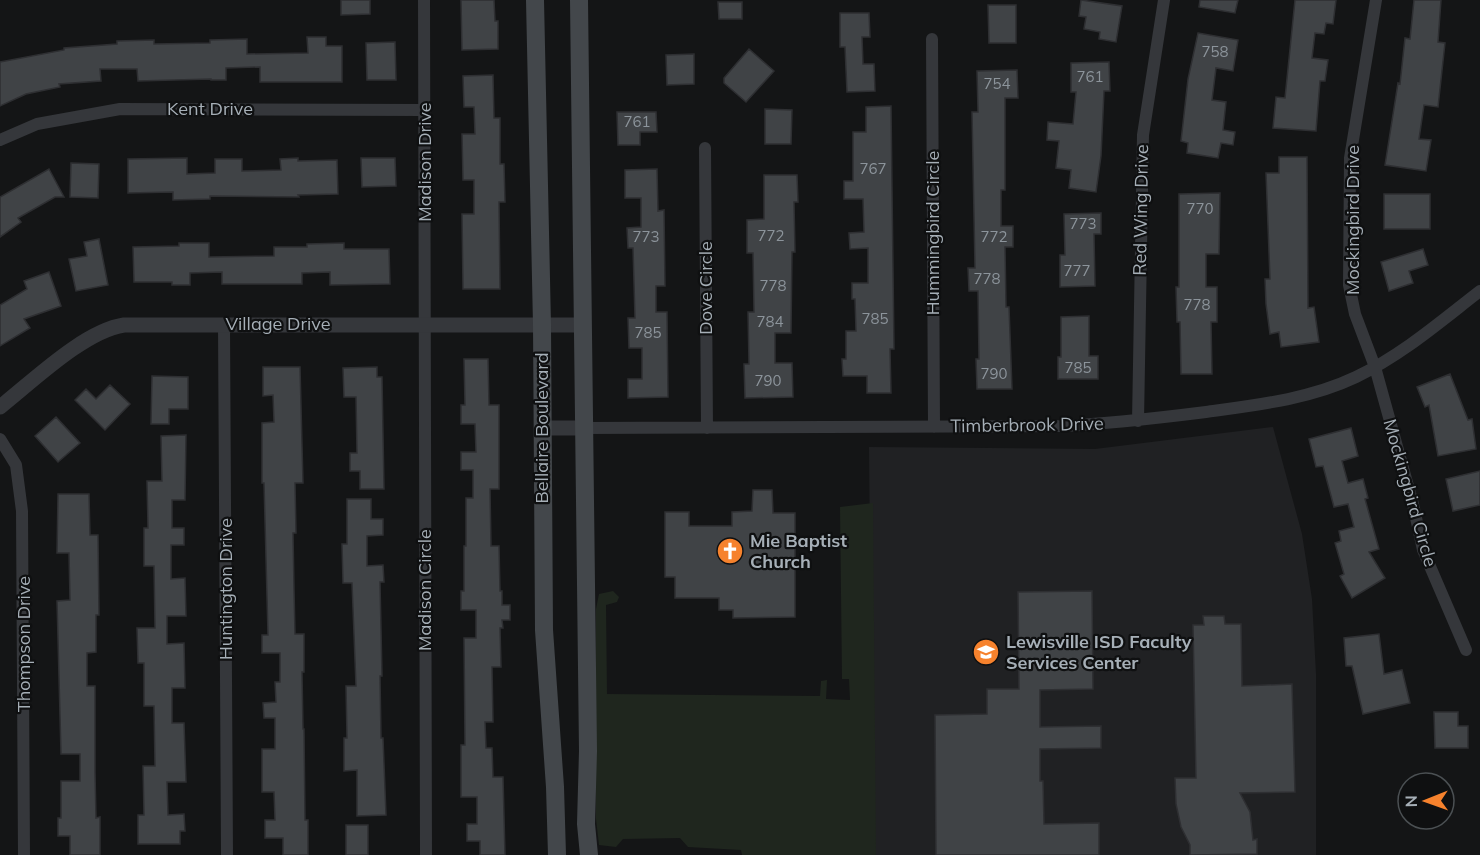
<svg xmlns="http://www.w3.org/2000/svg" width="1480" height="855" font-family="Mulish,sans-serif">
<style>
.built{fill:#202123}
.green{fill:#1f261e}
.building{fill:#404346;stroke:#2e2f32;stroke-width:1.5}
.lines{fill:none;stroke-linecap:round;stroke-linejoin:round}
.minor{stroke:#35373b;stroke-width:12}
.tertiary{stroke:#35373b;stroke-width:15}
.secondary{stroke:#43474b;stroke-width:18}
.labels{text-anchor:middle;stroke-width:4.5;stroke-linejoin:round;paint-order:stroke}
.number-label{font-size:15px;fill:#8c949b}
.street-label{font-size:18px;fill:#a6afb7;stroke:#0f1011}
.poi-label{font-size:18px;font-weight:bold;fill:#a6afb7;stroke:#0f1011;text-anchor:start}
</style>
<rect width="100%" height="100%" fill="#141516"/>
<path class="built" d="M1273 427 1302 534 1312 599 1316 674V855H873L869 447 1095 449Z"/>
<path class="green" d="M873 503 876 855H742L741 850 688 847 680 838 623 839 616 847 599 845 596 819V609L599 594 613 591 619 597 617 602 606 605 607 694 820 696 821 681 827 680 826 699 850 700 849 679H842L840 507Z"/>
<path class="building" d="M341 0H370V14L341 15Z
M461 0H494L495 21H498V49L462 50Z
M1081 0 1122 6 1116 42 1099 39 1100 32 1084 29 1086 17 1079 16Z
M1200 0H1238L1235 13 1199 7Z
M1295 0H1336L1333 24 1326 23 1324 34 1315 33 1312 58 1328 60 1325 81H1320L1316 131 1273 128 1276 97 1285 98Z
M1414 0H1441L1438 42 1445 43 1438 107 1424 105 1419 139 1431 140 1426 171 1385 165 1398 83 1400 84 1405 38 1410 39Z
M718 2H742V19H719Z
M988 5H1016V43H989Z
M840 13H869L870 37H862L863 64H874L875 91 847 92 845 47H840Z
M1198 33 1238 40 1233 71 1216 68 1212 100 1226 102 1223 130 1235 132 1233 145 1221 143 1218 158 1187 153 1188 143 1181 141 1188 79Z
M307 37H326V46H342V82H260V67L226 68V80H211V79L138 81 137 69H100L101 81 59 84 60 87 26 94 0 106V62L64 50V48L117 44V41L154 40V44L210 43V40L247 39V54L308 53Z
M395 42 396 80H367L366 43Z
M749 49 774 71 746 102 724 83V78Z
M694 54V84L667 85 666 55Z
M1109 62 1110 91H1104L1101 156 1096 192 1069 188 1071 170 1056 168 1059 141 1047 140 1048 122 1073 124 1076 92H1071V63Z
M1017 70 1018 98H1005V190H1001V226H1013V247H1005L1006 307H1009L1012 389H977L976 359H979L978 291H969L968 268H975L972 112H978L977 71Z
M493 75 494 118H500V164H504L505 202H499L500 289H463L462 214H474V180H463L462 134H475L474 107H464L463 76Z
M891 106 894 349H890L891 393H867V376H843L842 359H846V331H856L855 299H852V283H868V248L850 249 849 233 864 232 863 199H844V181H853V132H866V107Z
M765 109 792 110 791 144H765Z
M617 112H656L657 132H640V145H618Z
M1279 157H1307L1308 308 1314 307 1319 342 1281 347 1279 332 1270 334 1266 304 1265 279H1270L1266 173H1279Z
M187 158V174L215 173V159H242V171L281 170 280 159 298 158V161L337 160 338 194 298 195 299 197 210 196V199L173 200V192L128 193V159Z
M361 158H395L396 186 362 187Z
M71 163 99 164 98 198 70 197Z
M49 169 64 197H55L18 218 21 222 0 237V197Z
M657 169 658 211 664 210 665 286H656V312H667L668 397 628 398V379H642V348H629L628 318H635L633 248H628L627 228 641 227V198H625V170Z
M764 175H797L798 202H794L795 252H792L791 333H775V363H792L793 397 745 398 744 364H749L748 312H754L753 253H747V220L764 219Z
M1220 193 1219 254H1206V287H1217V322H1211L1212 374H1181L1180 322H1177L1176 287H1179V194Z
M1384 194H1430V229H1384Z
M1101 213V234H1094L1095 286 1060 287V255H1065L1064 214Z
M99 239 108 285 76 291 69 259 87 256 84 242Z
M179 243H209V257L274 256V247H307V244L344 243V249H389L390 284 330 285V272L302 273V284H222V272L190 273V285H172V282H134L133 247 179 246Z
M1423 249 1428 265 1409 271 1413 283 1389 291 1381 262Z
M49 272 61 306 24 319 30 328 0 346V305L27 289 24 281Z
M1089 316V356H1098V379H1058V357H1061V317Z
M464 359H488L489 405H499V489H490L491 546H499L500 591H502V605H510V620H502L503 628H500L501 667H492L493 722H485L486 748H492L493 777H503L505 855H480V841H467V824H477V797H461V745H465L464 638H476V610H461V591H464V546H466V498H473V470H461V452H476L475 424H461V405H465Z
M263 367H300L303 483H295L296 533H293L294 589 295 634H304V672H302L303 729H304L305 820H308V855H283V838H265V820H275L274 792H262V749H275V718H264L263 703 276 702 275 682H280V653H262V635H268L264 483H262V423L274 422 273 395 263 396Z
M377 367V377H382L384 489H360V471H350V453H357L356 397H344L343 368Z
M1450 374 1468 420 1472 419 1476 449 1438 456 1429 405 1425 407 1417 387Z
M152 376 188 377V409H169V424H151Z
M110 385 130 404 105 430 75 400 86 389 96 399Z
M56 417 80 443 58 462 35 436Z
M1351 428 1358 456 1342 461 1348 483 1363 479 1368 498 1365 499 1379 549 1369 552 1385 578 1352 598 1340 576 1344 574 1335 543 1341 541 1339 531 1354 527 1348 504 1334 507 1323 466 1316 467 1309 439Z
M186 435 185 500H172V528H184V545H171V579L185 578 186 616H167V644L184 643 185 688H172V723H184L186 782H167L168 815 184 814 185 831H180V844H138V815H144L143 766H155L154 706H144V663H138L137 628H155L154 566H144V528H148L147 481H162L161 436Z
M1480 471V505L1453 511 1446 479Z
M753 490H772L773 513H795V617L733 618V610H719V598H675V577H665V512H689V526H732V512L752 511Z
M58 494H89L90 535H98L99 615H96V652L87 653V686H95V772L96 818 100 817V855H70V836H58V818H61V781H80V754H61L57 601 70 600 69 553H57Z
M347 499H371V519H383V535L367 536V566L383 565 384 582H380L382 676H380L381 738H383L386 815 357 816V770L344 771V738H347L346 686H356L352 583H343L342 544H347Z
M1092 591 1093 689 1040 690V727L1101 726V748L1040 749V781H1043L1044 824 1099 823V855H936L935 715 987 714V689H1019L1018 592Z
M1203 616H1224L1225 624H1241L1242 686 1292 684 1295 792 1240 793 1250 812 1253 840 1257 839V854L1190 855V845L1181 827 1176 804 1175 778H1196L1193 625H1204Z
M1379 634 1384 674 1402 670 1410 703 1363 714 1352 666H1346L1344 638Z
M1434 712H1458V726H1468V748H1435Z
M346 825H368V855H346Z"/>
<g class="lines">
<path class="minor" d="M424 0 426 855
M1376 0 1350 158 1349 285 1355 314 1375 367 1413 504 1423 550 1466 650
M932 39 934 427
M0 140 37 124 120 109 425 110
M705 148 707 428
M224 324 227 855
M1138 421 1143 135 1164 0
M584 428 1061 426C1110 424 1158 418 1206 412 1257 405 1310 399 1356 377 1402 355 1440 322 1480 291
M0 439 16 465 22 511 24 855"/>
<path class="tertiary" d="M0 407C33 381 84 331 124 325H582
M542 428H584"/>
<path class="secondary" d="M535 0 542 325 544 630 555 787 557 855
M579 0 588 751 586 824 589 855"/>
</g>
<defs>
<symbol id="church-disc" viewBox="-11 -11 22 22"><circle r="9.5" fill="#f6822d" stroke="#0f1011"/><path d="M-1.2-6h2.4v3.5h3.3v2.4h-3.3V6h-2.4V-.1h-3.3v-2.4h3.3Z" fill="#fff"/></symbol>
<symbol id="school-disc" viewBox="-11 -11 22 22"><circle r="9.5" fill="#f6822d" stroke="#0f1011"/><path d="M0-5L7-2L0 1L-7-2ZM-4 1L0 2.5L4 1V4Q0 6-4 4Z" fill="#fff"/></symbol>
</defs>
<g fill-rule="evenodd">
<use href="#church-disc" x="715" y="536" width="30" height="30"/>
<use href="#school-disc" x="971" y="637" width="30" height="30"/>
</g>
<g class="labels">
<g class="number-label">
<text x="1215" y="57">758</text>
<text x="1090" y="82">761</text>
<text x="997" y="89">754</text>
<text x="637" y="127">761</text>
<text x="873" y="174">767</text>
<text x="1200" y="214">770</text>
<text x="1083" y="229">773</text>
<text x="771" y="241">772</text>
<text x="646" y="242">773</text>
<text x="994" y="242">772</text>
<text x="1077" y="276">777</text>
<text x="987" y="284">778</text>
<text x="773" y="291">778</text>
<text x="1197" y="310">778</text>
<text x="875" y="324">785</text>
<text x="770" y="327">784</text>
<text x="648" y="338">785</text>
<text x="1078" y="373">785</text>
<text x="994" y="379">790</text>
<text x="768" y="386">790</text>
</g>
<g class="street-label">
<text x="210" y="115">Kent Drive</text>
<text transform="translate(425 162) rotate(-90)" y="6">Madison Drive</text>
<text transform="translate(1141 210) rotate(-89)" y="6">Red Wing Drive</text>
<text transform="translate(1353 220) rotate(-90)" y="6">Mockingbird Drive</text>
<text transform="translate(933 233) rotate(-90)" y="6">Hummingbird Circle</text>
<text transform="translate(706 288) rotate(-90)" y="6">Dove Circle</text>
<text x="278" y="330">Village Drive</text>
<text transform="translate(1027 425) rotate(-1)" y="6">Timberbrook Drive</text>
<text transform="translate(542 428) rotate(-90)" y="6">Bellaire Boulevard</text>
<text transform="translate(1410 493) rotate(74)" y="6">Mockingbird Circle</text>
<text transform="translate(226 589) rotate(-90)" y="6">Huntington Drive</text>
<text transform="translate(425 590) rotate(-90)" y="6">Madison Circle</text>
<text transform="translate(24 644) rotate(-90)" y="6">Thompson Drive</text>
</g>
<g class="poi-label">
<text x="750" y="547">Mie Baptist<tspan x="750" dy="21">Church</tspan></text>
<text x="1006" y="648">Lewisville ISD Faculty<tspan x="1006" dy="21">Services Center</tspan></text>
</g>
</g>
<g transform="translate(1426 801) rotate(269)"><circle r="28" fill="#0f1011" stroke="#4b5053" stroke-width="1.5"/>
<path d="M0-4.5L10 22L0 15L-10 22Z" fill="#f6822d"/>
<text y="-9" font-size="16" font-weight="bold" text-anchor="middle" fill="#a6afb7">N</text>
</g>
</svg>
